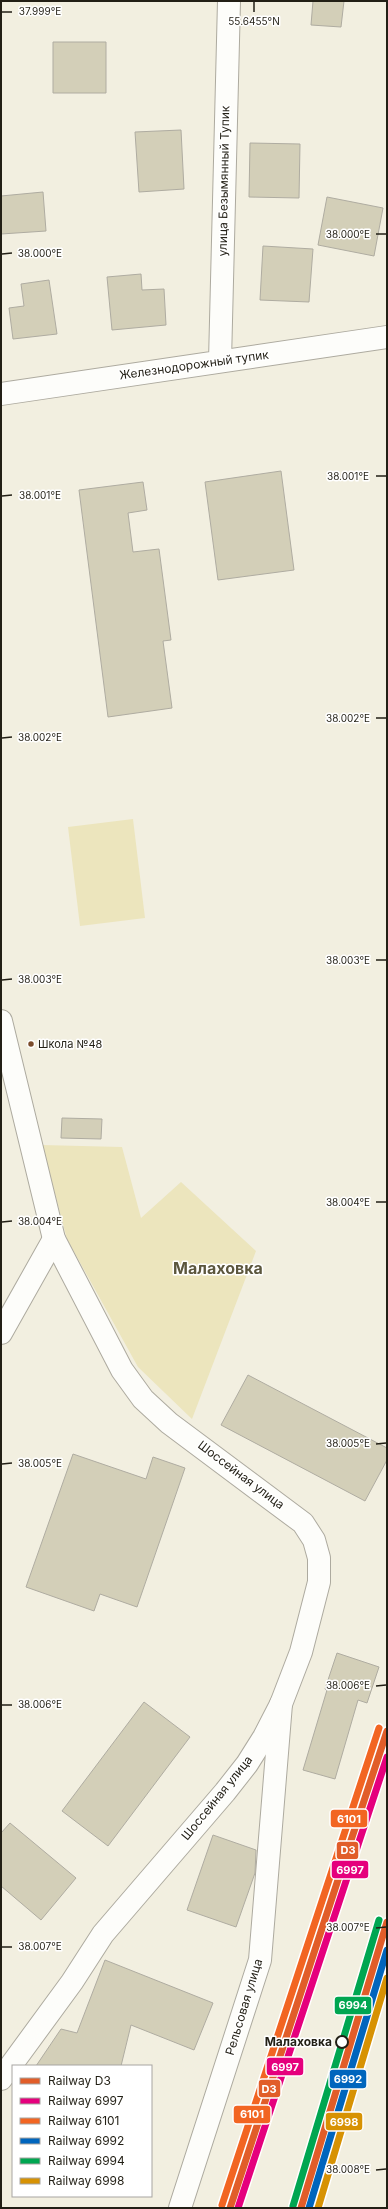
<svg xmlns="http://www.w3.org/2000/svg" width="388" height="2209" font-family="Inter,sans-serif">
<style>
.green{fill:#ece5bd}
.building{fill:#d3cfb8;stroke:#afaca1}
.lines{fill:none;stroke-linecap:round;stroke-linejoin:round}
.minor-casing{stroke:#adaa9f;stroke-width:24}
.secondary-casing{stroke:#adaa9f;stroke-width:24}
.minor{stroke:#fdfdfa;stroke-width:22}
.secondary{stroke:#fdfdfa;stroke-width:22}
.rail-1-casing{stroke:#fff;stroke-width:10}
.rail-2-casing{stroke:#fff;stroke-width:10}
.rail-3-casing{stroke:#fff;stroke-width:10}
.rail-4-casing{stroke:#fff;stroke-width:10}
.rail-5-casing{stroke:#fff;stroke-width:10}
.rail-6-casing{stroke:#fff;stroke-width:10}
.rail-1{stroke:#e15d29;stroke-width:7}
.rail-2{stroke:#e5007d;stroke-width:7}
.rail-3{stroke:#f26522;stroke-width:7}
.rail-4{stroke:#0065bd;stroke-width:7}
.rail-5{stroke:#00a651;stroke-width:7}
.rail-6{stroke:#d79203;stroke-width:7}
.ticks{fill:none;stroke:#221f15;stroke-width:1.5}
.bus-dot{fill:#7a4b2a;stroke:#fff;stroke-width:1.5}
.stop-dot{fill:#fff;stroke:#221f15;stroke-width:2}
.labels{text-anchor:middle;stroke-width:3;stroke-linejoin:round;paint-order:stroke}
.bus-label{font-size:11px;fill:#221f15;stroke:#fff;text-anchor:start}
.street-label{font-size:12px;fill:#221f15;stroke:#fff}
.stop-label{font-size:12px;font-weight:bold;fill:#221f15;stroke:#fff;text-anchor:end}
.district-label{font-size:16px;font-weight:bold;fill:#5b563d;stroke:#fff}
.ticks-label{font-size:10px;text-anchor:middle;fill:#221f15;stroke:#fff;stroke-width:3;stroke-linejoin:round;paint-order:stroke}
.line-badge{stroke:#fff;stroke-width:1.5}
.badge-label{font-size:11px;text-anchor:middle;font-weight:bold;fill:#fff}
</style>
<rect width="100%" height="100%" fill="#f2efe0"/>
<path class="green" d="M133 819 145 918 80 926 68 827Z
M42 1145 122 1147 141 1218 181 1182 256 1251 192 1419 138 1367 67 1239Z"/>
<path class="building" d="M313 1H344L341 27 311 25Z
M53 42H106V93H53Z
M181 130 184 189 139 192 135 132Z
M250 143 300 144 299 198 249 197Z
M43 192 46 231 1 234V196Z
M327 197 383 208 374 256 318 245Z
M263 246 313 249 309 302 260 300Z
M141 274 142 290 164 289 166 325 112 330 107 277Z
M49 280 57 334 13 339 9 308 24 306 21 284Z
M281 471 294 570 218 580 205 482Z
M143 482 147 510 128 513 133 552 159 549 171 640 163 641 172 708 108 717 79 490Z
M62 1118 102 1119 101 1139 61 1138Z
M248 1375 387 1448V1460L365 1501 221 1425Z
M73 1454 146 1479 153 1457 185 1468 137 1607 100 1594 94 1611 26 1587Z
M337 1653 379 1667 367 1703 358 1700 335 1779 303 1770 327 1690 325 1689Z
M144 1702 190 1737 108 1846 62 1811Z
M10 1823 76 1878 41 1920 1 1886V1833Z
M213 1835 256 1850 255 1873 236 1927 187 1910Z
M105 1960 213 2003 194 2050 131 2025 121 2066H36L61 2029 77 2033Z"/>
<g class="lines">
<defs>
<path id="minor" d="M220 361 229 1
M1 394 387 337
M1 1333 54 1239
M180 2208 260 1960 281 1704"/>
<path id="secondary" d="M1 1021 54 1239 122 1370 143 1399 169 1423 303 1523 314 1540 319 1558V1582L301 1652 281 1704 264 1737 247 1764 225 1792 103 1934 72 1982 1 2079"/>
</defs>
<use href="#minor" class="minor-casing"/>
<use href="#secondary" class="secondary-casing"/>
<use href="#minor" class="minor"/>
<use href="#secondary" class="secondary"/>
<defs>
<path id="rail-1" d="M230 2208 387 1731
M301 2208 387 1922"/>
<path id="rail-2" d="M238 2208 387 1757"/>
<path id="rail-3" d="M222 2205 379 1728"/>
<path id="rail-4" d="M309 2208 387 1950"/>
<path id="rail-5" d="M293 2206 379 1920"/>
<path id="rail-6" d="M318 2208 387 1978"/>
</defs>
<use href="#rail-1" class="rail-1-casing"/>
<use href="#rail-2" class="rail-2-casing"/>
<use href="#rail-3" class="rail-3-casing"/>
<use href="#rail-4" class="rail-4-casing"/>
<use href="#rail-5" class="rail-5-casing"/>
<use href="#rail-6" class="rail-6-casing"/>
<use href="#rail-1" class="rail-1"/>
<use href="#rail-2" class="rail-2"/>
<use href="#rail-3" class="rail-3"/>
<use href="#rail-4" class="rail-4"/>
<use href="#rail-5" class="rail-5"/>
<use href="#rail-6" class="rail-6"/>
</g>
<path class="ticks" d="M254 2V12M2 12H12M376 234H386M2 254 12 253M376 476H386M2 496 12 495M376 718H386M2 738 12 737M376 960H386M2 980 12 979M376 1202H386M2 1222 12 1221M376 1444 386 1443M2 1464 12 1463M376 1686 386 1685M2 1705H12M376 1928 386 1927M2 1947H12M376 2170 386 2169"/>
<circle class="bus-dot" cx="31" cy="1044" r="3.5"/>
<circle class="stop-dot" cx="342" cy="2042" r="6"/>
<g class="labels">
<g class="bus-label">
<text x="38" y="1048">Школа №48</text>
</g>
<g class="street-label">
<text transform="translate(224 181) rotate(-89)" y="4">улица Безымянный Тупик</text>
<text transform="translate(194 365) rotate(-8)" y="4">Железнодорожный тупик</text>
<text transform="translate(241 1475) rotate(37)" y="4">Шоссейная улица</text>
<text transform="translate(217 1798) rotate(-51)" y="4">Шоссейная улица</text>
<text transform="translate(244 2007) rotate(-73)" y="4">Рельсовая улица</text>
</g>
<g class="stop-label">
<text x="332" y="2046">Малаховка</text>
</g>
<g class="district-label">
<text x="218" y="1274">Малаховка</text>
</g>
</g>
<g class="ticks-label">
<text x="40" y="15">37.999°E</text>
<text x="254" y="25">55.6455°N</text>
<text x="348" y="238">38.000°E</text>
<text x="40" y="257">38.000°E</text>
<text x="348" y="480">38.001°E</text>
<text x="40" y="499">38.001°E</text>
<text x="348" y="722">38.002°E</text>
<text x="40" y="741">38.002°E</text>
<text x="348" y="964">38.003°E</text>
<text x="40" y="983">38.003°E</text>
<text x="348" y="1206">38.004°E</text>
<text x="40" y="1225">38.004°E</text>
<text x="348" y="1447">38.005°E</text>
<text x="40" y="1467">38.005°E</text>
<text x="348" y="1689">38.006°E</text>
<text x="40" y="1708">38.006°E</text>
<text x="348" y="1931">38.007°E</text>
<text x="40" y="1950">38.007°E</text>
<text x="348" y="2173">38.008°E</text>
</g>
<g class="line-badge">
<rect x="330" y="1809" width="38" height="19" rx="4" fill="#f26522"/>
<rect x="336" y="1841" width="23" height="19" rx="4" fill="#e15d29"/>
<rect x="331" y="1860" width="38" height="19" rx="4" fill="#e5007d"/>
<rect x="334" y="1996" width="38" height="19" rx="4" fill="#00a651"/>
<rect x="266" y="2057" width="38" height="19" rx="4" fill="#e5007d"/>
<rect x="329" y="2069" width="38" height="20" rx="4" fill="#0065bd"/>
<rect x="258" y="2079" width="23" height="19" rx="4" fill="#e15d29"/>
<rect x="233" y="2105" width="38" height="19" rx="4" fill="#f26522"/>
<rect x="325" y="2112" width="38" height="19" rx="4" fill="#d79203"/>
</g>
<g class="badge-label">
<text x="349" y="1823">6101</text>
<text x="348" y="1854">D3</text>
<text x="350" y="1874">6997</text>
<text x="353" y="2009">6994</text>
<text x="285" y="2071">6997</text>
<text x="348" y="2083">6992</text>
<text x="269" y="2093">D3</text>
<text x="252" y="2118">6101</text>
<text x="344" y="2126">6998</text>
</g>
<rect width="388" height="2209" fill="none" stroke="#221f15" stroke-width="4"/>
<rect x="12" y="2065" width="140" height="132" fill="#ffffff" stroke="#a7a5a1"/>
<rect x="20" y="2078" width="20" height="6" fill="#e15d29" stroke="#a7a5a1"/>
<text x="48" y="2085" font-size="12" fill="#221f15">Railway D3</text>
<rect x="20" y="2098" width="20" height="6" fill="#e5007d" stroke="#a7a5a1"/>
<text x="48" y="2105" font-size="12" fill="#221f15">Railway 6997</text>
<rect x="20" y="2118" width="20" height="6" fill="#f26522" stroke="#a7a5a1"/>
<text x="48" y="2125" font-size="12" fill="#221f15">Railway 6101</text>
<rect x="20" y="2138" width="20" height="6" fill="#0065bd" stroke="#a7a5a1"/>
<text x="48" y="2145" font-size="12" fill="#221f15">Railway 6992</text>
<rect x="20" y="2158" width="20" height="6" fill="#00a651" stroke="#a7a5a1"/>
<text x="48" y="2165" font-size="12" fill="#221f15">Railway 6994</text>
<rect x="20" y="2178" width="20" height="6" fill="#d79203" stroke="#a7a5a1"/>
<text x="48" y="2185" font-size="12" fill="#221f15">Railway 6998</text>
</svg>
